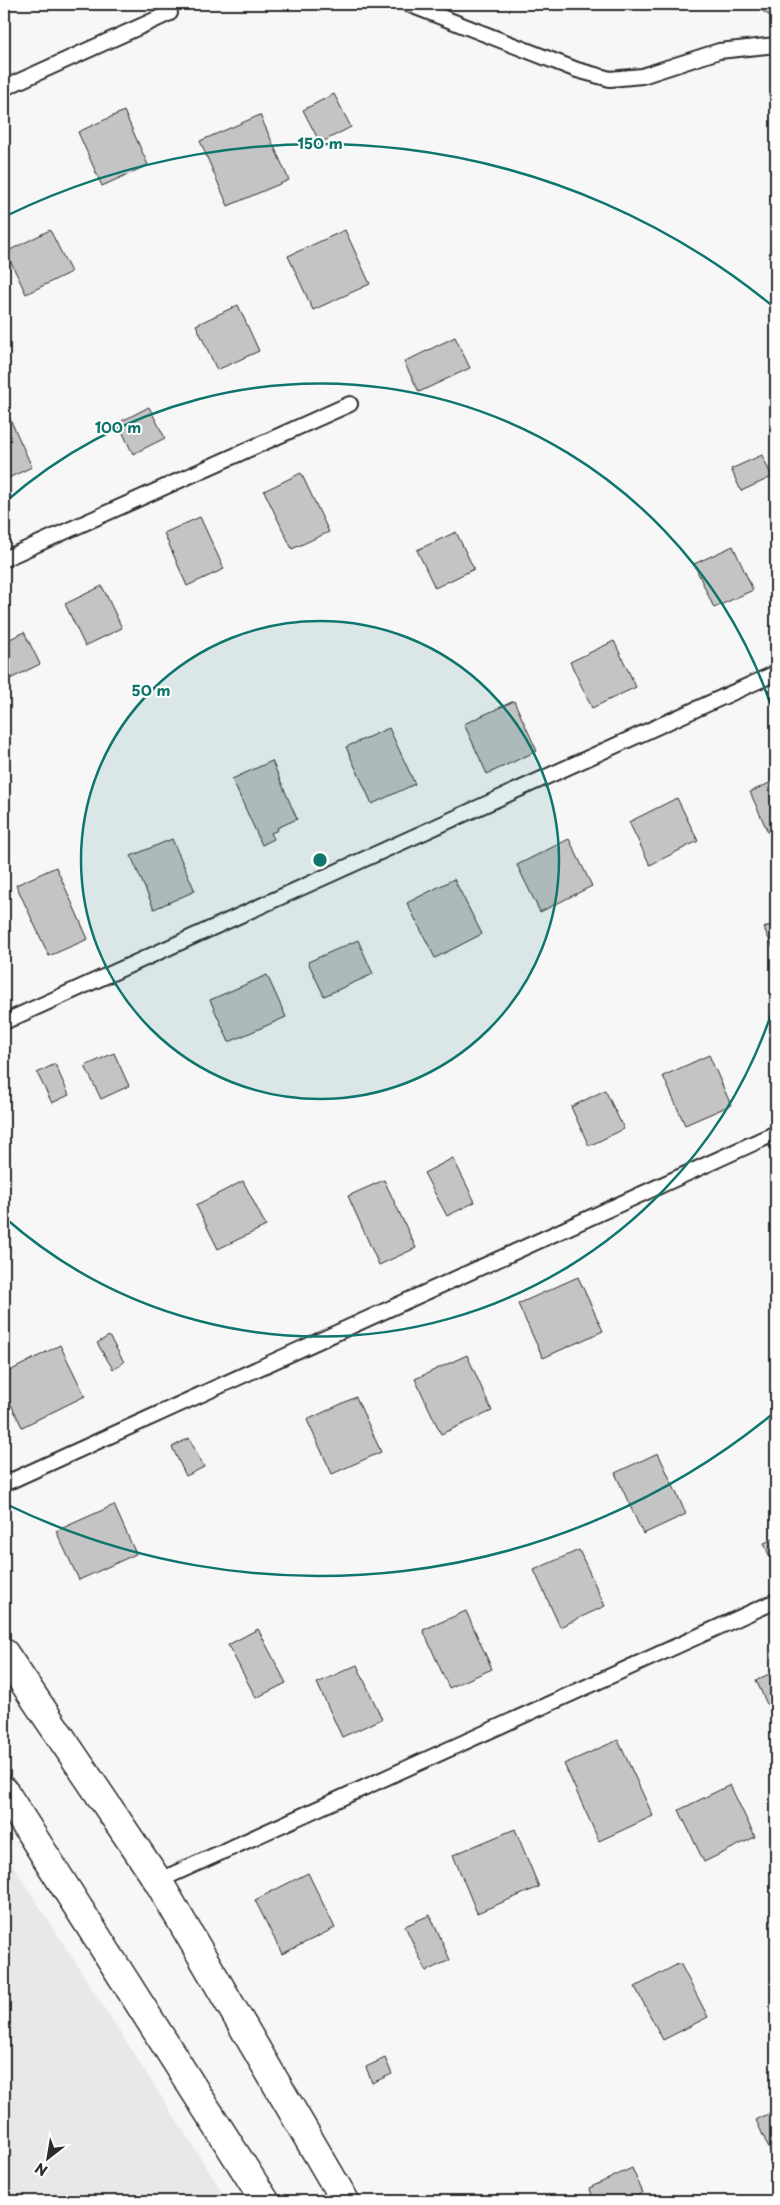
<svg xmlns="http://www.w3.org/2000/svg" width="780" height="2205" font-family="'Playpen Sans',sans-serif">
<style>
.built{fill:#e8e8e8}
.building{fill:#c4c4c4;stroke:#2b2b2b}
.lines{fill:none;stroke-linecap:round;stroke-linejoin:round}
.lane-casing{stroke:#2b2b2b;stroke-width:18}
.street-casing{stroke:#2b2b2b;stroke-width:31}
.lane{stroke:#fff;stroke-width:14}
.street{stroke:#fff;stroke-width:28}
.ring{fill:none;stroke:#0f766e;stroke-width:2.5}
.centre{fill:#0f766e;stroke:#fff;stroke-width:2.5}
.ring-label{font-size:15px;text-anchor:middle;font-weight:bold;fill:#0f766e;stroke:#fff;stroke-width:4;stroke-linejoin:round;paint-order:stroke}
</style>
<rect width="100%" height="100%" fill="#f7f7f7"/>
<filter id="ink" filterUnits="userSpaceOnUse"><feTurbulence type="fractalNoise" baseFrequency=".02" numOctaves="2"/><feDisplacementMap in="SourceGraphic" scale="10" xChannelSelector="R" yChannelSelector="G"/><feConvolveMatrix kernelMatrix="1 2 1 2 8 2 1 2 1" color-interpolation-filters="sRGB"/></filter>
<g filter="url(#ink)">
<path class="built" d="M4 1851 228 2201H4Z"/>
<path class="building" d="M761 4H776V20L758 8Z
M334 94 351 127 320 143 303 110Z
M124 111 148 165 102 186 78 132Z
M260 115 289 180 228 206 200 141Z
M50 230 71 272 26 294 6 252Z
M345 230 370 284 313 310 288 256Z
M238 305 259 351 217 370 196 325Z
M455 337 470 368 419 392 404 362Z
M149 407 165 438 133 454 118 423Z
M6 410 32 467 4 480V411Z
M762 455 772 477 741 491 731 469Z
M301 473 329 532 292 549 264 491Z
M200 517 224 569 187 586 164 533Z
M456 532 474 569 435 588 417 550Z
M733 546 753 590 714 608 694 564Z
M102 586 122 628 85 646 65 604Z
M24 632 40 664 4 682V642Z
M614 641 636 687 592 708 570 662Z
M514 701 537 751 487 774 464 724Z
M389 728 415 784 372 804 346 747Z
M272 761 297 819 277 828 278 830 271 833 274 839 262 845 232 779Z
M776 780V850L750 792Z
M677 798 698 841 650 865 629 822Z
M172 839 195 891 154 909 131 856Z
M569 839 592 886 540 912 517 865Z
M56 867 88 939 49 956 16 885Z
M454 879 482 934 435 958 407 903Z
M776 922V955L764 928Z
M358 940 373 974 324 996 308 962Z
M267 975 286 1017 229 1042 210 1000Z
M114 1053 129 1086 101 1099 85 1066Z
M709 1055 731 1105 685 1125 663 1076Z
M55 1064 69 1095 52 1103 37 1073Z
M605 1090 624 1129 589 1146 571 1107Z
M453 1158 475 1202 447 1216 424 1173Z
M384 1180 416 1248 379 1265 348 1196Z
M243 1181 266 1226 218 1249 196 1205Z
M578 1277 603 1331 543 1358 518 1304Z
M109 1336 124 1362 113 1369 97 1343Z
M60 1345 85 1396 22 1427 4 1390V1374Z
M467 1355 492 1411 441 1434 415 1379Z
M356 1397 381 1452 332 1474 307 1420Z
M189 1438 204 1467 186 1476 172 1447Z
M658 1453 686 1514 643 1534 615 1473Z
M114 1505 136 1554 79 1580 56 1531Z
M776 1538V1572L764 1543Z
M579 1550 605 1606 560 1627 534 1570Z
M466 1611 492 1669 449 1688 423 1630Z
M258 1629 286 1683 256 1698 228 1645Z
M357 1665 382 1719 342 1737 317 1683Z
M776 1671V1724L756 1680Z
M618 1740 653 1816 599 1841 564 1764Z
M730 1785 755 1837 704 1862 679 1810Z
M515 1829 539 1887 477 1913 453 1855Z
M308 1873 335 1928 282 1954 255 1900Z
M430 1915 450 1960 426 1971 405 1926Z
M680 1963 708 2017 663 2040 635 1987Z
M385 2058 392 2074 372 2083 366 2067Z
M776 2110V2164L756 2120Z
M632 2168 643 2193 625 2201H595L589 2188Z"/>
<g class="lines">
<defs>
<path id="lane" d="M408 4 577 70 610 79 642 76 719 51 776 45
M4 88 170 13
M4 559 350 404
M4 1022 776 673
M4 1484 776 1133
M158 1881 776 1601"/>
<path id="street" d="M4 1653 158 1881 345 2201
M4 1791 265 2201"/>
</defs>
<use href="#lane" class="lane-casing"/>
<use href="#street" class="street-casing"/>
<use href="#lane" class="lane"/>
<use href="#street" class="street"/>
</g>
</g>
<circle cx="320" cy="860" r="239" fill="#0f766e" fill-opacity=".12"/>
<g class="ring">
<circle cx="320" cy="860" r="239"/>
<path d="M776 999A477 477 0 0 1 4 1217M4 503A477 477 0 0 1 776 721"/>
<path d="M775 1412A716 716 0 0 1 6 1504M6 216A716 716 0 0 1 775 308"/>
</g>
<circle cx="320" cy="860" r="8" class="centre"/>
<g class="ring-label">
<text x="320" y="149">150 m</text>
<text x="118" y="433">100 m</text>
<text x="151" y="696">50 m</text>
</g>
<rect width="780" height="2205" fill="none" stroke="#fff" stroke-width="20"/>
<rect x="10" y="10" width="760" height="2185" fill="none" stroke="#2b2b2b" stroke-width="2" filter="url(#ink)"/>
<g transform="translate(48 2158) rotate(211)" stroke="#ffffff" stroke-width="4" paint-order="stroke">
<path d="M0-4L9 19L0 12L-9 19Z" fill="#2b2b2b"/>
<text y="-8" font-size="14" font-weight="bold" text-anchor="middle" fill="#2b2b2b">N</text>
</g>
</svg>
